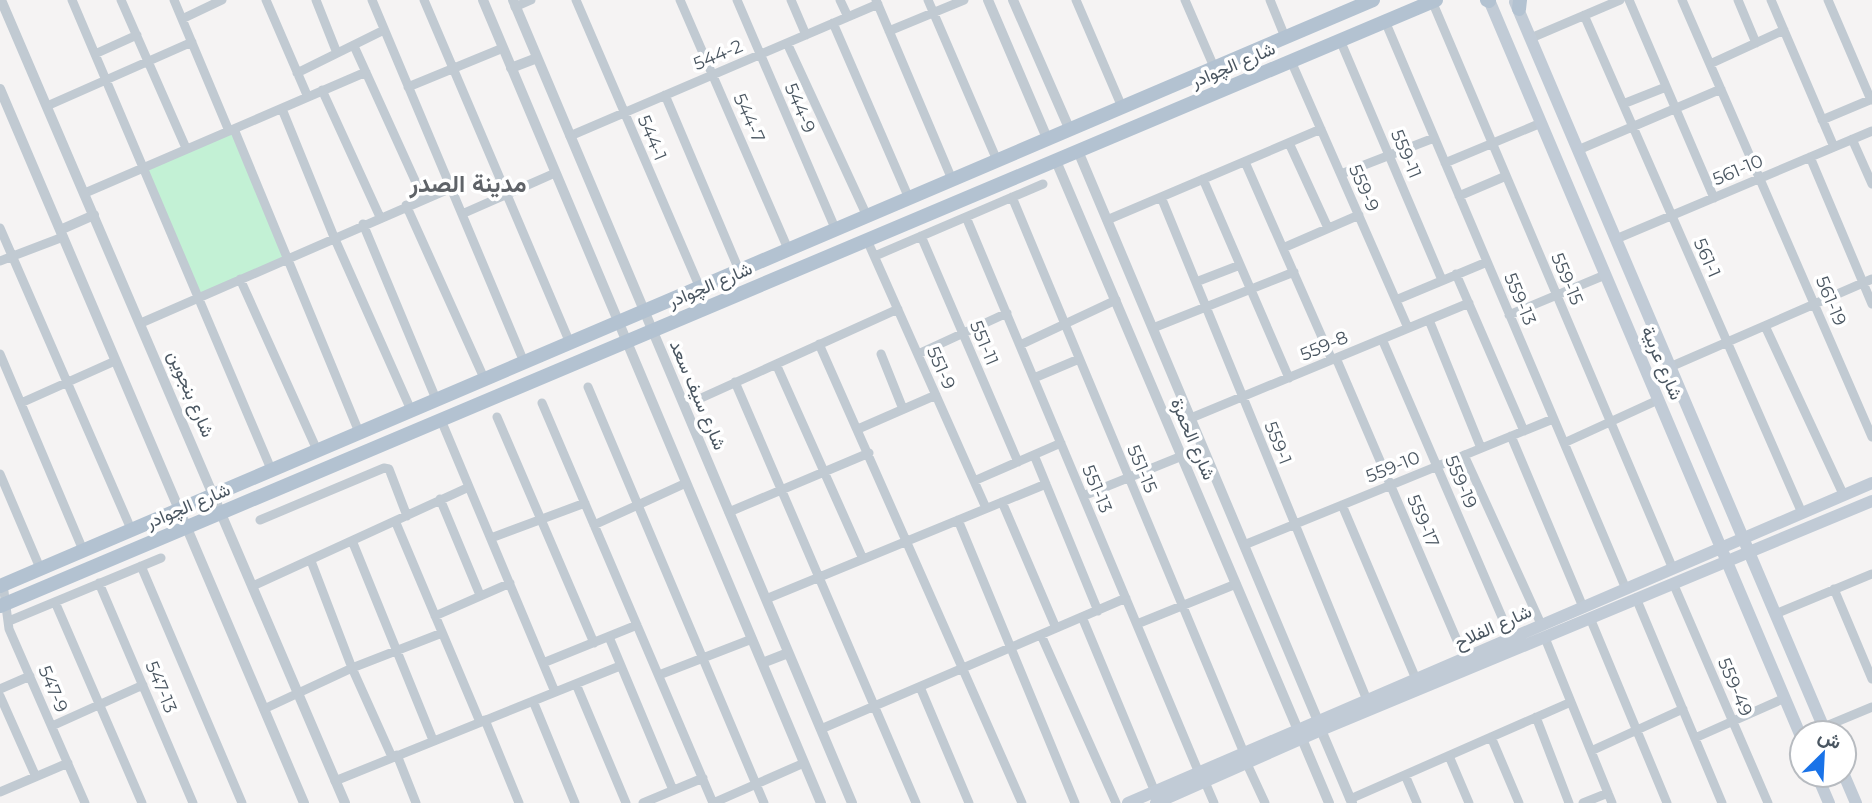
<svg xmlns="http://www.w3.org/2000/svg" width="1872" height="803" font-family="Montserrat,Vazirmatn,sans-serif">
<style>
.green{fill:#c3f1d5}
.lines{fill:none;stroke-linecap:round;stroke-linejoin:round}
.minor{stroke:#c1cad2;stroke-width:9}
.tertiary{stroke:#c1cad2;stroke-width:10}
.secondary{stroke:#c1cbd6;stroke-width:12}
.primary{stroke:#b3c2d1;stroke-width:14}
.labels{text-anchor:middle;stroke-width:7;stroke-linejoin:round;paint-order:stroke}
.street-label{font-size:18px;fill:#4a5661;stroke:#fff}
.district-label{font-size:24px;font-weight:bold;fill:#5f6368;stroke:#fff}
</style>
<rect width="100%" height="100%" fill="#f5f3f3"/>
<path class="green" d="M231 130 287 258 198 297 144 168Z"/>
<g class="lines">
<path class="minor" d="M72 0 271 469
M121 0 186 148
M174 0 229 131
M266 0 307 95
M316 0 337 53
M372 0 524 362
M424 0 570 343
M576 0 700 288
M680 0 788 249
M737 0 835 228
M791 0 806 35
M840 0 848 17
M876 0 951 177
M928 0 996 158
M1076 0 1122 107
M1185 0 1214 67
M1270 0 1285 37
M1629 0 1714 198
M1682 0 1872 437
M1738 0 1756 43
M1771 0 1834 147
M1828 0 1871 100
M1432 1 1673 569
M515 7 531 0
M1584 15 1802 513
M182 19 222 0
M1385 21 1626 589
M833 23 908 196
M889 31 964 0
M1531 38 1620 0
M1340 40 1442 280
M787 43 866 214
M354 46 423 198
M95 54 137 35
M1291 61 1408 328
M1710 64 1784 30
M297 73 384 30
M408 87 503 48
M322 90 380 217
M665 95 739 270
M1623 104 1666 87
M47 106 192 42
M282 109 334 237 411 410
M1822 120 1872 99
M234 129 359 432
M570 136 878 4
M1852 139 1872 184
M1289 143 1328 228
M1578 150 1721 89
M1810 157 1872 304
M1245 162 1332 360
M1445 163 1541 123
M1341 174 1434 138
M1203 179 1289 378
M85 193 366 72
M1459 196 1506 176
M1012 197 1244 753
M1161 197 1367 700
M406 205 484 378
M462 214 555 173
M966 217 1199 773
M1107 220 1321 129
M363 224 436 399
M0 228 131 529
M921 236 1018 462
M1616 239 1872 131
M867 240 986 508
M1283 248 1359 215
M875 256 1043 184
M0 261 63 237
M1456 274 1524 431
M240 279 317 450
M1196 282 1240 265
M1396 300 1487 262
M1509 315 1605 275
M1429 320 1481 448
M141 323 451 188
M1765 326 1844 496
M1153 328 1294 272
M1382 339 1511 638
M819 344 1022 803
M1020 345 1116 300
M0 354 83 550
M881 354 903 409
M918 354 1007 313
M1336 358 1465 659
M776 364 863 559
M1670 367 1872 279
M1034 378 1079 359
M735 382 916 803
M588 387 764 803
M699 399 898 309
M21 403 115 361
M542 403 713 803
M497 417 594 643
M1191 418 1469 303
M441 420 555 692
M858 429 936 395
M1511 436 1583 607
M1564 443 1658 400
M1034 455 1098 611
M1464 455 1541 624
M0 474 40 568
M974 481 1061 443
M1083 496 1182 456
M440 499 480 595
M1002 502 1056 628
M1342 505 1416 679
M729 512 869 453
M260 520 384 468 389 469 407 516
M958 520 1075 803
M396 523 480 722
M594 525 686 483
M491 538 585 503
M353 543 433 740
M1244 545 1553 419
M311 561 352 668 392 757
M141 566 242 803
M99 583 193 803
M1673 583 1768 803
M3 584 9 629 85 803
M253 586 469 487
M1834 589 1872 679
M1636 598 1722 803
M766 599 1046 484
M55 602 142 803
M1775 614 1872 574
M435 616 510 583
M1082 617 1155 792
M1590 618 1667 803
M9 621 161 558
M1137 624 1236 584
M1041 635 1116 803
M609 637 673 790
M1545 638 1612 803
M543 663 637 625
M659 675 752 639
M576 684 626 803
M920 687 969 803
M0 689 30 676
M0 696 36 777
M533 701 575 803
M264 709 352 668 442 633
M1536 717 1569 803
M485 720 519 803
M52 726 143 685
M1824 727 1872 707
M821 729 1126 598
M1491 737 1519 803
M1695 738 1785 698
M1591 751 1683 709
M397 755 416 803
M1449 756 1469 803
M1247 764 1265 803
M1405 775 1417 803
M335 781 620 666
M1205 782 1214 803
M0 792 68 763
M1350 799 1571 702
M643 803 703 778
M713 803 804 763
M1583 803 1608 793"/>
<path class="tertiary" d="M1 0 345 803
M483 0 821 803
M513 0 852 803
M988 0 1047 138
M1013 0 1069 128
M511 68 537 58
M0 89 304 803
M1078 151 1318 721
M1056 161 1298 730
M60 230 94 215
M762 663 788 653
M1321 730 1352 803
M1302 739 1329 803"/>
<path class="secondary" d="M1489 0 1802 739
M1515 2 1826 733
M1817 775 1829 803
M1844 775 1856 803
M1128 803 1872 483
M1156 803 1321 730 1872 501"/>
<path class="primary" d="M1487 0 1489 1
M1519 9 1520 0
M0 586 1373 0
M0 606 1436 0"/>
</g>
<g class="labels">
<g class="street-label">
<text transform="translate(718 55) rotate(-23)" y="6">544-2</text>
<text transform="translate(1233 65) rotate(-23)" y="6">شارع الچوادر</text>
<text transform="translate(800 108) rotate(67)" y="6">544-9</text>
<text transform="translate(749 118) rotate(66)" y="6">544-7</text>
<text transform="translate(652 138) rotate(67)" y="6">544-1</text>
<text transform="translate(1406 154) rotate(67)" y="6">559-11</text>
<text transform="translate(1738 170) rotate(-23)" y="6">561-10</text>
<text transform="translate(1364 188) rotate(66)" y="6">559-9</text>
<text transform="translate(1707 258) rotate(66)" y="6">561-1</text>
<text transform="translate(1567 279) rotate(67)" y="6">559-15</text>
<text transform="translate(710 285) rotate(-23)" y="6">شارع الچوادر</text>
<text transform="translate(1520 299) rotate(67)" y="6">559-13</text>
<text transform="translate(1831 301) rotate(67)" y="6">561-19</text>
<text transform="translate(984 343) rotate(67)" y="6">551-11</text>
<text transform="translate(1324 346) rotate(-23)" y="6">559-8</text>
<text transform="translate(1662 363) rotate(67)" y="6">شارع عربية</text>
<text transform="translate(941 368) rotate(66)" y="6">551-9</text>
<text transform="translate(191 394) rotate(67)" y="6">شارع بنجوين</text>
<text transform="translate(698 395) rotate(67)" y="6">شارع سيف سعد</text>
<text transform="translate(1193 439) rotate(67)" y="6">شارع الحمزة</text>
<text transform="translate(1278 443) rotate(68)" y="6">559-1</text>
<text transform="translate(1393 467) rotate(-22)" y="6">559-10</text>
<text transform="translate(1142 469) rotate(67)" y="6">551-15</text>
<text transform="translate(1461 482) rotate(67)" y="6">559-19</text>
<text transform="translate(1097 489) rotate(67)" y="6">551-13</text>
<text transform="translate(188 506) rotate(-23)" y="6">شارع الچوادر</text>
<text transform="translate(1423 521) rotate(67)" y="6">559-17</text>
<text transform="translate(1493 627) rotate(-24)" y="6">شارع الفلاح</text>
<text transform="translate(161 687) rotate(67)" y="6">547-13</text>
<text transform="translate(1735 687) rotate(67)" y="6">559-49</text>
<text transform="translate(53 689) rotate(67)" y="6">547-9</text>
</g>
<g class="district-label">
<text x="468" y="192">مدينة الصدر</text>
</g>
</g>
<g transform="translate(1823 754) rotate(24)"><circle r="33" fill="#ffffff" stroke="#b7bbc0" stroke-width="2"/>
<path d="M0-5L12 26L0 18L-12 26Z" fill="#1a73e8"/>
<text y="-10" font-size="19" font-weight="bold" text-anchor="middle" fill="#4a5661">ش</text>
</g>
</svg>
